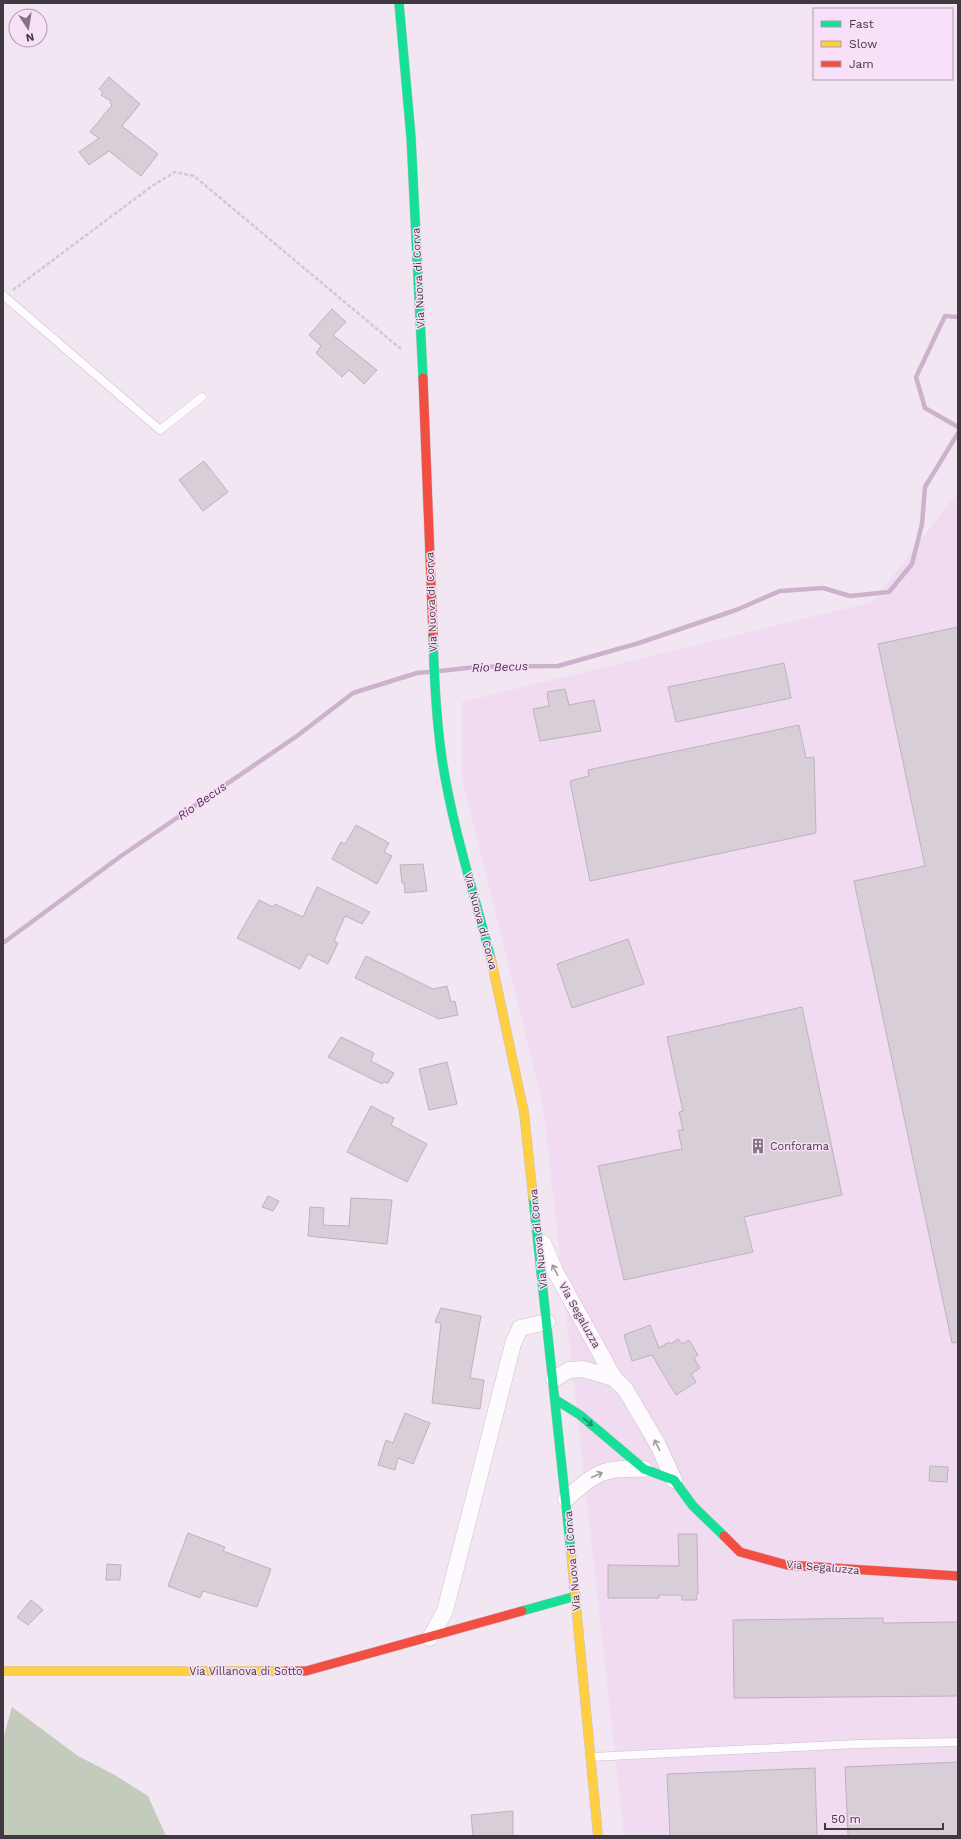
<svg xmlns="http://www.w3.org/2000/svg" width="961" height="1839" font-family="'Work Sans',sans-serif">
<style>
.built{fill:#f1dbf1}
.forest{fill:#c3cbbc}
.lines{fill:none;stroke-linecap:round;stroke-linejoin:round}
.stream{stroke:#ccb2cd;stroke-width:4.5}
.building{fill:#d8ced8;stroke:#bcb2bd}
.lane-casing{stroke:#cac0ca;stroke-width:9}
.street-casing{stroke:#cac0ca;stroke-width:17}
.fast-casing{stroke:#cac0ca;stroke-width:10}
.slow-casing{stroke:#cac0ca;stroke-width:10}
.jam-casing{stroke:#cac0ca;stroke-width:10}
.path{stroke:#d0cad0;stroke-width:2.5;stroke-dasharray:4 2;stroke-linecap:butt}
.lane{stroke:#fdfbfd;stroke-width:8}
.street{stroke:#fdfbfd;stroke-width:16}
.fast{stroke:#16e098;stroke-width:9}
.slow{stroke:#ffcf43;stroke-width:9}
.jam{stroke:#f24e42;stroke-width:9}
.oneway{stroke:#a09aa0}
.oneway2{stroke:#2e8469}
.labels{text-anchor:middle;stroke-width:3;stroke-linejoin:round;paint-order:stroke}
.street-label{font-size:11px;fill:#423842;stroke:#f8e0f8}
.poi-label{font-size:11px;fill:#423842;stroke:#f8e0f8;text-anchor:start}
.water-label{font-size:12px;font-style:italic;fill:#582e5a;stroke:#f8e0f8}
</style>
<rect width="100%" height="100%" fill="#f2e6f2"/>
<path class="built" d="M958 492V1836H624L543 1105 462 778V702L873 602Z"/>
<path class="forest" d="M12 1707 78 1756 113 1774 148 1796 166 1836H3V1739Z"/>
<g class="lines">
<path class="stream" d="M958 317 945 316 916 377 925 408 958 427
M440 671 476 667 558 666 639 643 736 610 780 591 823 588 850 596 889 592 912 564 922 524 925 487 958 433
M3 943 121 856 297 736 353 693 417 673 428 672"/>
</g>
<path class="building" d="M109 77 140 104 122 126 158 154 141 176 109 151 89 165 79 152 99 138 90 132 112 105 110 103 111 101 101 95 103 92 99 89Z
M332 309 346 322 333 335 377 370 364 384 349 370 342 377 316 353 321 346 309 335Z
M204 461 228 492 203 511 179 480Z
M958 627V1342L952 1343 854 881 925 866 878 644Z
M784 663 791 698 676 722 668 687Z
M565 689 569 705 594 700 601 731 540 741 533 709 549 706 547 692Z
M799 725 806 758 814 757 816 833 590 881 570 781 589 776 588 770Z
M356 825 389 843 384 852 392 856 377 884 332 859 341 842 345 844Z
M423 864 427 891 405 893 404 883H402L400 865Z
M317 887 370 912 362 924 345 916 334 941 338 943 328 964 308 954 300 969 237 938 259 900 273 907 275 904 303 917Z
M628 939 644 984 572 1008 557 964Z
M366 956 433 989 447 986 451 1002 455 1001 458 1015 439 1019 355 978Z
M802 1007 842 1195 744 1217 753 1252 624 1280 598 1166 682 1149 678 1130H683L679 1112 683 1111 667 1037Z
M341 1037 374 1053 371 1061 394 1073 388 1083 383 1082 382 1084 328 1057Z
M447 1062 457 1104 429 1110 419 1069Z
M371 1106 394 1118 391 1125 427 1144 407 1182 347 1152Z
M268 1196 279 1201 273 1211 262 1207Z
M351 1198 392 1200 387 1244 308 1236 310 1207 324 1208 323 1225 349 1226Z
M441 1308 481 1316 470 1378 484 1380 480 1409 432 1403 441 1323 435 1322Z
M650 1325 659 1348 669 1342 671 1344 678 1339 682 1344 689 1340 698 1355 694 1358 700 1368 691 1374 696 1382 676 1395 652 1355 632 1361 624 1335Z
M405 1413 430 1423 413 1464 398 1458 395 1470 378 1465 386 1440 393 1443Z
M930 1466 948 1467 947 1482 929 1481Z
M188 1533 225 1547 223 1551 271 1569 257 1607 203 1591 200 1598 168 1586Z
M678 1534H697L698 1594 696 1595 697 1600H682V1595H659V1598H608V1565L679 1566Z
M107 1564 121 1565 120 1580H106Z
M31 1600 43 1610 28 1625 17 1617Z
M883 1618V1623L958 1622V1696L734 1698 733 1620Z
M958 1762V1836H848L845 1767Z
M815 1768 817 1836H670L667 1774Z
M513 1811V1836H473L471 1815Z"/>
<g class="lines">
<defs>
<path id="lane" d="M4 296 160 430 202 397
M591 1757 858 1744 958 1742"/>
<path id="street" d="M543 1243 555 1271 614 1378
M554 1379 569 1370 583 1369 614 1378 625 1389 657 1443 674 1480
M566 1499C598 1471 602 1468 644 1469
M430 1638 445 1611 513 1344 520 1328 547 1322"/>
<path id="fast" d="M399 3 411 137 423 378
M433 634C434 676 436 718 442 759 452 826 474 893 491 959
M533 1197 571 1552
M556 1400 580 1415 644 1469 674 1480 693 1506 724 1536
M522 1611 576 1596"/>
<path id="slow" d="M491 959 524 1112 533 1197
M571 1552 598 1836
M3 1671H286"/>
<path id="jam" d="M423 378 433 634
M724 1536 740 1552 787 1565 958 1576
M286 1671H306L522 1611"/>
</defs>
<use href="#lane" class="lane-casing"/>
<use href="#street" class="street-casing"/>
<use href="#fast" class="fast-casing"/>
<use href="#slow" class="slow-casing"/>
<use href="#jam" class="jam-casing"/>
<path class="path" d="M13 290 152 186 175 172 194 176 402 350"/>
<use href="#lane" class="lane"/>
<use href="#street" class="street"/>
<use href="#fast" class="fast"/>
<use href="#slow" class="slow"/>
<use href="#jam" class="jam"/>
</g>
<defs><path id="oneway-shaft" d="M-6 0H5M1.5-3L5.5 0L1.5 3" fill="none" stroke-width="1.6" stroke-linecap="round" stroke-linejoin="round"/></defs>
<g class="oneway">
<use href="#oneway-shaft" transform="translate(555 1270) rotate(-117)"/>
<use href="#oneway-shaft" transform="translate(657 1445) rotate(-117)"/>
<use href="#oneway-shaft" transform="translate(597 1475) rotate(-24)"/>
</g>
<use class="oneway2" href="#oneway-shaft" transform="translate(588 1422) rotate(40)"/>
<defs>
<symbol id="building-bare" viewBox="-9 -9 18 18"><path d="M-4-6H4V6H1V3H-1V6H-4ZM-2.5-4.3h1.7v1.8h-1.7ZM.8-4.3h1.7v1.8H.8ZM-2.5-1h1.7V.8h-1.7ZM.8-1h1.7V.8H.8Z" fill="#807580" stroke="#f8e0f8" stroke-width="2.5" paint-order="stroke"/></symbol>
</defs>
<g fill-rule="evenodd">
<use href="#building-bare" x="747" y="1135" width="22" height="22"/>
</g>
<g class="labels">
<g class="street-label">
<text transform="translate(418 278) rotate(-93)" y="4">Via Nuova di Corva</text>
<text transform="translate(431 602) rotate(-92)" y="4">Via Nuova di Corva</text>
<text transform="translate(481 921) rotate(75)" y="4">Via Nuova di Corva</text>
<text transform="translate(538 1239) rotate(-96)" y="4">Via Nuova di Corva</text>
<text transform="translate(580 1315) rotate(61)" y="4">Via Segaluzza</text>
<text transform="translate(572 1561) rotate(-95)" y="4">Via Nuova di Corva</text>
<text transform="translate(823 1567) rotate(5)" y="4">Via Segaluzza</text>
<text x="246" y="1675">Via Villanova di Sotto</text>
</g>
<g class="poi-label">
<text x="770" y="1150">Conforama</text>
</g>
<g class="water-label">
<text transform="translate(500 667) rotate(-2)" y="4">Rio Becus</text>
<text transform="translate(202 801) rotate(-35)" y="4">Rio Becus</text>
</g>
</g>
<rect width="961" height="1839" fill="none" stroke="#423842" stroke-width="8"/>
<rect x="813" y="8" width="140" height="72" fill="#f8e0f8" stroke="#af9daf"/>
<rect x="821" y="21" width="20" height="6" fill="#16e098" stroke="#af9daf"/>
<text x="849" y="28" font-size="12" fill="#423842">Fast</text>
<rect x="821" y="41" width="20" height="6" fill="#ffcf43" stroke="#af9daf"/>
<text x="849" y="48" font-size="12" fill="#423842">Slow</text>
<rect x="821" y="61" width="20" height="6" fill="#f24e42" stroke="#af9daf"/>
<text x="849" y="68" font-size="12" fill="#423842">Jam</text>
<g transform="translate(28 28) rotate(168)"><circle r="19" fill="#f8e0f8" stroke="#af9daf"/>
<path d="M0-3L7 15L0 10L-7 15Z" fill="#807580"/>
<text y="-6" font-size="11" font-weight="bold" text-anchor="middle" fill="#423842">N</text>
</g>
<path d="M825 1823v6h118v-6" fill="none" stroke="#423842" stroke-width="2"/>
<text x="831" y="1823" font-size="12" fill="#423842" stroke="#f8e0f8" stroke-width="3" paint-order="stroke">50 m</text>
</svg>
